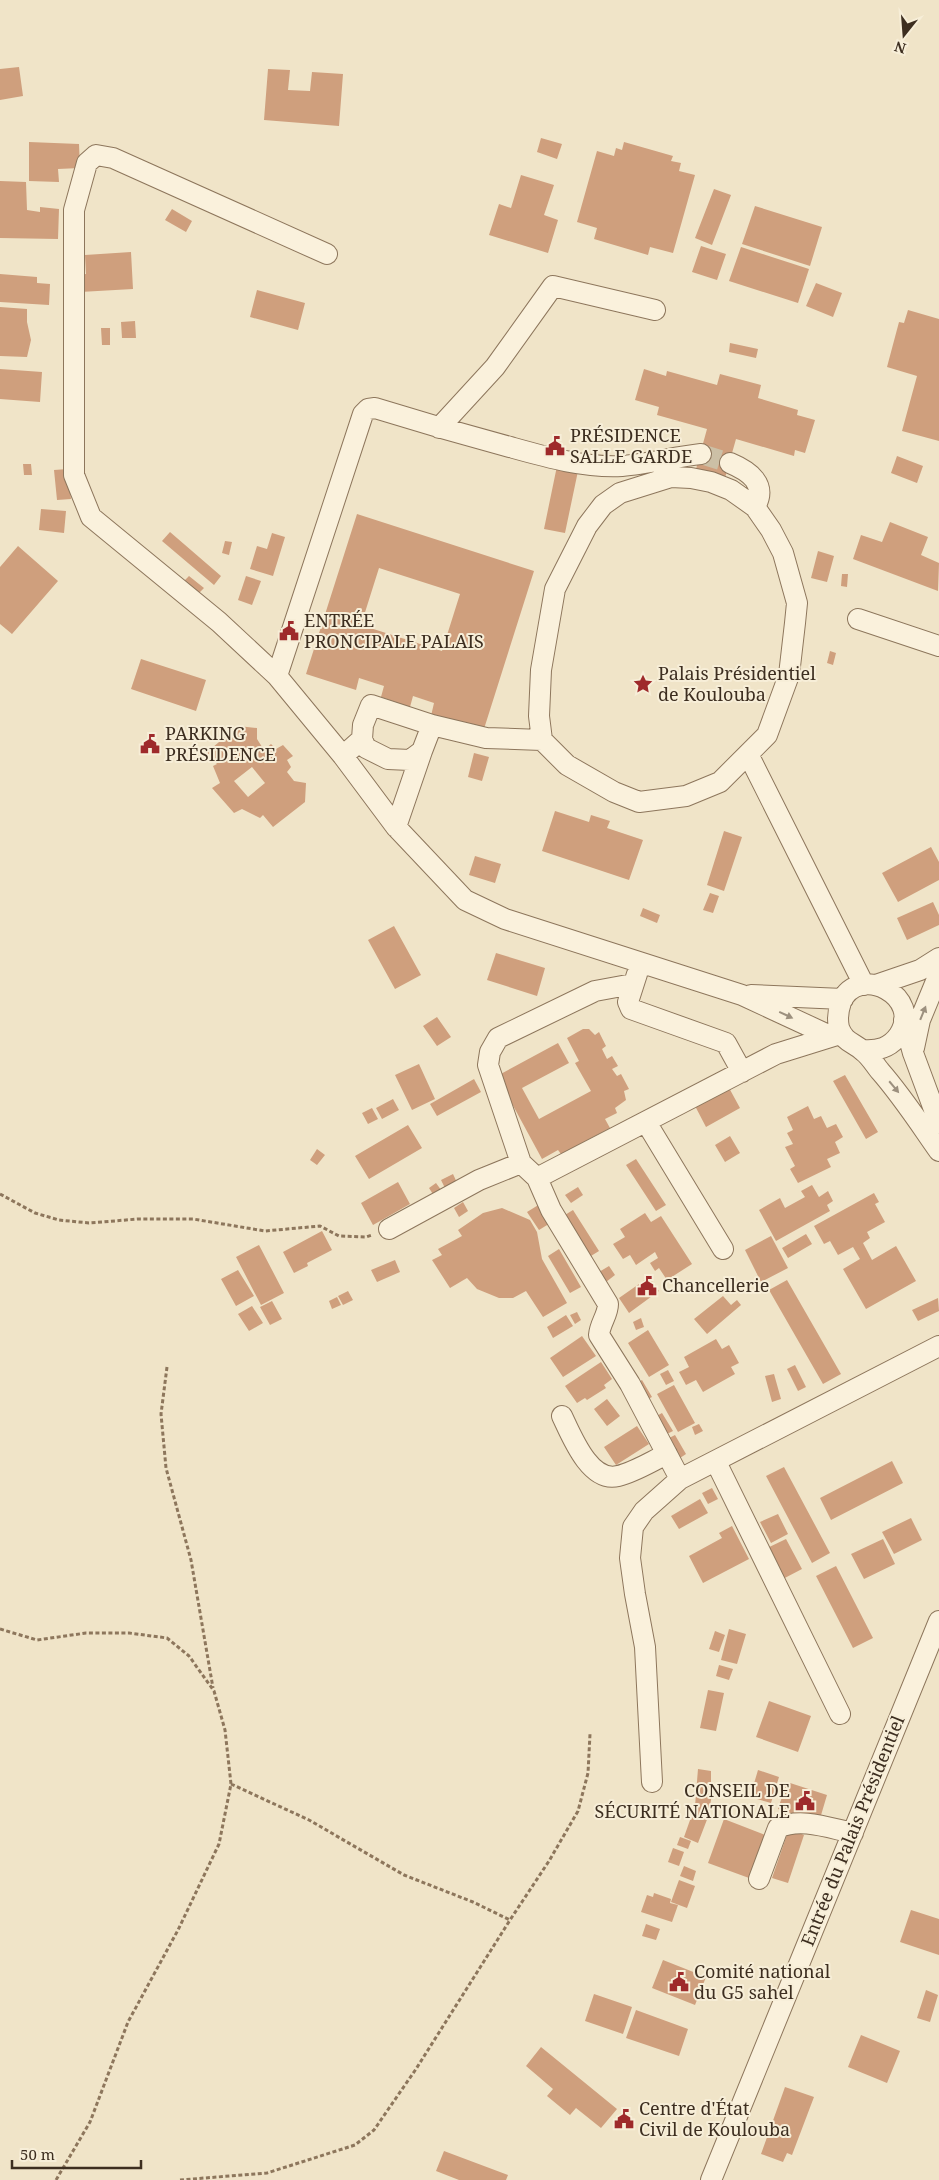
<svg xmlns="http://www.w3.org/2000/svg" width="939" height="2180" font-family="'Noto Serif',serif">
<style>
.building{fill:#cf9f7d;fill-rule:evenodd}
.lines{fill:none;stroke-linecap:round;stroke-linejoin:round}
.minor-tunnel{stroke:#ccc0a6;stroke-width:20;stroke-dasharray:20 10;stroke-linecap:butt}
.minor-casing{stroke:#8d765c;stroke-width:22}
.path{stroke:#8d765c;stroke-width:3;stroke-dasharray:4 2.5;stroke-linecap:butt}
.minor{stroke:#faf1dc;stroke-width:20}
.oneway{fill:#9c907e}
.labels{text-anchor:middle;stroke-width:4;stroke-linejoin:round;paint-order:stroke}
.poi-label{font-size:18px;fill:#3d2e20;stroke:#f7eed8;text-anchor:start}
.street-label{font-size:18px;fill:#3d2e20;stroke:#f7eed8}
</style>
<rect width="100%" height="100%" fill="#f0e4c8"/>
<path class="building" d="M19 67 23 96 0 100V69Z
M268 69 290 70 288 90 310 91 312 72 343 74 339 126 264 120Z
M541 138 562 144 557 159 537 152Z
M29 142 79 144 80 168 58 169 59 182 29 181Z
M624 142 673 156 671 161 681 163 679 171 695 175 673 253 650 247 648 255 594 239 597 228 577 222 597 151 614 156 616 148 622 150Z
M521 175 554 185 544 215 558 220 548 253 489 235 499 204 511 208Z
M0 181 26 182 27 210 40 212V207L59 209 58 239 0 238Z
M714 189 731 195 712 245 695 238Z
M755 206 822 227 810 266 742 244Z
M172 209 192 221 186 232 165 220Z
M701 246 726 254 717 280 692 272Z
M741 247 809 269 798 303 729 281Z
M131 252 133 289 80 292 79 275 86 274 85 255Z
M0 274 37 277V283L50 284 49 305 0 302Z
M816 283 842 293 833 317 806 306Z
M257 290 305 303 298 330 250 317Z
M0 307 27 309V322L31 340 27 357 0 356Z
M908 310 939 319V441L902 431 917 376 887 367 899 322 904 323Z
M135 321 136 338H122L121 322Z
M101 328H110V345H102Z
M730 343 758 349 756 358 729 352Z
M0 369 42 372 40 402 0 399Z
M644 369 666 376 667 371 717 385 720 374 761 385 758 398 798 410 797 415 815 420 805 453 795 450 794 456 736 439 725 478 696 469 707 429 657 415 659 407 635 400Z
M897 456 923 466 917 483 891 473Z
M23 464H31L32 475H24Z
M557 466 578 471 565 533 544 529Z
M68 469 71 499 57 500 54 470Z
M41 509 66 511 64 533 39 530Z
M357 514 534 571 483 732 431 716 434 703 413 696 410 707 381 697 384 686 359 678 356 690 306 674ZM379 568 460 594 442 651 361 625Z
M890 522 928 537 921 555 939 563 938 591 853 559 861 535 882 542Z
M170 532 221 576 214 585 162 541Z
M272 533 285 537 273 576 250 569 257 546 267 549Z
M225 541 232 542 229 555 222 553Z
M18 546 58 581 12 634 0 624V567Z
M818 551 834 556 827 582 811 578Z
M842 574H848L847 587 841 586Z
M189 576 204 588 199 593 184 581Z
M246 576 261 581 252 605 238 600Z
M830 651 836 653 833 665 827 663Z
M141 659 206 680 196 711 131 689Z
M238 726 257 728V739L264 750 271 744 276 749 283 745 293 756 287 760 291 767 287 772 294 781 306 783 305 802 273 827 263 815 260 818 242 809 234 813 212 788 220 783 213 766 217 764 206 753ZM252 767 265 783 248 797 234 781Z
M474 753 489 757 482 781 468 777Z
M555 811 589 822 591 815 610 821 607 828 643 840 629 880 542 851Z
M724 831 742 837 724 891 707 885Z
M931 847 939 862V880L898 902 882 873Z
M475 856 501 864 495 883 469 875Z
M710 893 719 896 713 913 703 910Z
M933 902 939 915V925L907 940 897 918Z
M643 908 660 915 657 923 640 916Z
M394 926 421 975 395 989 368 940Z
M496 953 545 968 537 996 487 980Z
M437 1017 451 1037 437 1046 423 1026Z
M583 1029H589L595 1035 599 1032 606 1046 602 1049 607 1059 612 1056 618 1066 612 1069 617 1076 621 1074 629 1089 624 1091 626 1100 615 1108 617 1113 605 1119 610 1128 561 1154 558 1150 542 1159 497 1076 558 1043 569 1063 522 1088 539 1119 591 1091 575 1063 579 1061 567 1038Z
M419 1064 435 1099 412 1110 395 1075Z
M845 1075 878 1132 866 1139 833 1081Z
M474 1079 481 1092 437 1116 430 1104Z
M728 1086 740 1108 706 1127 694 1104Z
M393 1099 399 1110 382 1119 376 1108Z
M808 1106 814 1119 821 1116 827 1128 836 1124 843 1137 835 1142 840 1153 827 1159 831 1167 798 1183 790 1169 795 1166 785 1147 793 1144 787 1133 793 1130 787 1117Z
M372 1108 378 1119 368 1124 362 1113Z
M408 1125 422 1148 369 1179 355 1156Z
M730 1136 740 1153 725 1162 715 1145Z
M317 1149 325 1155 317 1165 310 1160Z
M636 1159 666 1205 656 1211 626 1165Z
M453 1174 459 1187 447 1192 441 1180Z
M398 1182 410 1204 373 1225 361 1203Z
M436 1183 444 1194 436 1199 429 1188Z
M812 1185 819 1197 828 1191 833 1201 827 1205 830 1211 776 1241 759 1210 780 1198 785 1208 805 1197 801 1191Z
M578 1187 583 1195 571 1203 565 1195Z
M874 1193 879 1202 875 1204 885 1222 867 1232 870 1238 863 1243 872 1260 896 1246 916 1281 866 1309 843 1269 860 1259 853 1247 838 1255 830 1241 824 1244 814 1226Z
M463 1202 468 1211 459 1217 454 1208Z
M540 1204 552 1222 539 1230 527 1212Z
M502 1208 530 1220 537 1232 542 1259 567 1303 543 1317 526 1291 513 1298H499L477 1289 467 1278 450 1288 432 1260 442 1255 438 1249 462 1236 458 1230 483 1213Z
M573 1210 599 1251 586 1259 560 1218Z
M645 1213 651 1222 661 1216 692 1264 667 1280 659 1268 655 1271 650 1263 658 1258 655 1252 636 1265 630 1255 623 1259 613 1244 625 1237 620 1229Z
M322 1231 332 1250 307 1263 308 1266 294 1273 283 1252Z
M806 1234 812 1244 788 1258 782 1248Z
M771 1236 788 1268 761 1282 745 1250Z
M259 1245 284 1293 261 1305 236 1257Z
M559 1249 581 1287 570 1293 548 1256Z
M395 1260 400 1272 377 1282 371 1270Z
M609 1266 615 1275 606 1282 599 1272Z
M238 1270 254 1296 236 1306 221 1279Z
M649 1277 659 1291 629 1313 619 1298Z
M787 1280 841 1374 823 1384 769 1290Z
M348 1291 353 1300 343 1305 338 1296Z
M723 1296 731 1305 737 1300 741 1305 707 1334 694 1319Z
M337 1297 341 1305 332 1309 329 1301Z
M938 1298 939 1311 918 1321 912 1310Z
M272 1301 282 1319 270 1325 260 1307Z
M252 1306 263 1323 249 1331 238 1314Z
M577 1312 581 1320 575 1324 570 1315Z
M566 1315 573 1326 553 1338 547 1327Z
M641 1318 644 1327 636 1330 633 1322Z
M648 1330 669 1365 649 1377 628 1343Z
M582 1336 596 1356 563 1377 550 1358Z
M716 1339 722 1349 729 1345 739 1363 731 1367 735 1374 703 1392 696 1380 686 1385 679 1372 689 1367 684 1357Z
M601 1362 612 1379 604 1385 606 1388 587 1400 585 1398 577 1403 565 1386Z
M795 1365 806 1387 798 1391 787 1369Z
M668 1370 674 1381 666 1385 660 1374Z
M774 1374 781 1399 772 1402 765 1376Z
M642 1380 652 1397 644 1401 635 1384Z
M674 1385 695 1423 678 1432 657 1394Z
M607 1399 620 1416 607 1426 594 1409Z
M662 1413 673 1431 663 1436 653 1418Z
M699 1424 703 1431 695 1435 692 1427Z
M637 1426 649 1444 616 1465 604 1447Z
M675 1435 686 1454 677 1460 665 1440Z
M892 1461 903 1483 831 1520 820 1498Z
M784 1467 830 1553 812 1563 766 1476Z
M712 1488 718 1499 708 1504 702 1493Z
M700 1499 708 1513 679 1529 671 1516Z
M778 1514 788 1534 771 1543 760 1522Z
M911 1518 922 1540 894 1554 882 1532Z
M732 1526 749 1559 703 1583 689 1556 722 1538 719 1533Z
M786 1539 802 1569 779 1581 763 1550Z
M883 1539 895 1564 864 1579 851 1554Z
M836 1566 873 1638 853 1648 816 1576Z
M729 1629 746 1634 737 1664 721 1660Z
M715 1631 725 1635 719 1652 709 1649Z
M719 1665 733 1669 729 1680 716 1676Z
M708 1690 724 1693 716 1731 700 1728Z
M769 1701 811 1716 798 1752 756 1737Z
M698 1769 711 1771V1800L708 1817 698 1843 684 1837 695 1806Z
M758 1770 779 1777 771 1803 750 1797Z
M787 1782 827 1795 819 1822 778 1809Z
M724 1819 765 1835 749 1878 708 1863Z
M789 1829 804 1835 788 1883 772 1878Z
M680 1837 691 1841 688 1849 677 1845Z
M673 1848 684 1852 679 1866 668 1862Z
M684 1866 696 1871 693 1881 680 1876Z
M679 1880 695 1886 687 1908 671 1902Z
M654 1893 671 1899 670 1903 678 1905 672 1922 641 1912 647 1895 653 1897Z
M911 1910 939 1919V1955L900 1942Z
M646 1924 660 1929 656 1940 642 1936Z
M663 1960 706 1977 695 2005 652 1988Z
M926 1990 938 1995 930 2022 917 2018Z
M594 1994 632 2007 623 2034 585 2021Z
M636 2010 688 2029 679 2056 626 2038Z
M861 2035 900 2051 887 2083 848 2067Z
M541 2047 617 2109 601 2128 576 2108 570 2115 547 2096 553 2089 526 2066Z
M785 2087 814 2097 792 2155 787 2153 783 2162 761 2154Z
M444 2151 508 2175 506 2180H459L436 2171Z"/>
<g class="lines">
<path class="minor-tunnel" d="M701 454 730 463"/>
<defs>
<path id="minor" d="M327 254 113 158 96 155 87 163 74 210V475L91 517 219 622 277 676 343 756 396 827 465 900 505 919 742 995 826 1034 841 1033
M439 428 495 367 553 286 655 310
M730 463C749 471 768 484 755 507
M671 477 691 478 711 482 731 490 755 507 771 530 783 553 797 603 795 623 789 675 767 735 720 782 686 796 639 802 614 792 567 765 542 740 539 716 541 670 555 589 587 526 603 505 620 493Z
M858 619 939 646
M277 676 363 414 368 409 375 408C420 422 465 435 510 447 546 457 584 468 622 466 648 464 674 457 701 454
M362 739 366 748 388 759 410 760 422 751 432 725
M748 754 864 985
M343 756 362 739 363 725 371 705 432 725 486 738 542 740
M396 827 422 751
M637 974 628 1002 631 1009 726 1043 742 1072
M633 984 595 991 498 1038 490 1052 488 1065 521 1163 537 1178 551 1210 608 1304C608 1315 600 1323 599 1335L630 1384 680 1479
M876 985 920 970 939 958
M751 995 843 999
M904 1020 913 1053 939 1123
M914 1048 920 1020 939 974
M863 1050C878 1051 890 1048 899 1035 924 997 859 962 841 1002 838 1011 837 1019 839 1028 845 1043 853 1042 863 1051 870 1056 875 1065 880 1071 902 1096 920 1124 939 1151
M646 1122 723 1249
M537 1178 776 1054 837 1035
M389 1229 479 1180 521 1163
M562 1416C572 1437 590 1483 618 1476 635 1472 652 1461 667 1454
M716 1462 840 1714
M652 1782 645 1647 635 1594 630 1558 633 1527 644 1511 680 1479 939 1346
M759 1879 778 1828C800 1817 829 1828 853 1833
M711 2180 939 1621"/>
</defs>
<use href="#minor" class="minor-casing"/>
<path class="path" d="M0 1194 35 1213 59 1220 89 1223 138 1219H193L265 1231 320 1226 339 1236 366 1237 372 1235
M167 1367 161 1414 166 1468 191 1560 213 1688
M0 1629 37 1640 86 1633H129L167 1638 189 1656 214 1691 225 1730 231 1784 219 1844 178 1930 128 2022 90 2122 56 2180
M231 1784 309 1820 404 1875 473 1902 510 1920 549 1861 578 1811 588 1773 590 1734
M180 2180 267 2173 355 2145 374 2130 416 2069 510 1920"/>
<use href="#minor" class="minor"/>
</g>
<defs><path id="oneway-solid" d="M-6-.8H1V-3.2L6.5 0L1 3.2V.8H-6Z" transform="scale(1.25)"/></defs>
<g class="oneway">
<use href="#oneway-solid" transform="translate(923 1013) rotate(-68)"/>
<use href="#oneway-solid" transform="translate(786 1015) rotate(25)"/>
<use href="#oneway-solid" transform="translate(894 1087) rotate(50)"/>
</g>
<defs>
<symbol id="civic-bare" viewBox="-9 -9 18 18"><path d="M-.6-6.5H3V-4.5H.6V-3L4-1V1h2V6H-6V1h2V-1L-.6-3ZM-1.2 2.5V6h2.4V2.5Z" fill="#9e2a2b" stroke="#f7eed8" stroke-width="2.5" paint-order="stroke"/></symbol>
<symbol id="sight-bare" viewBox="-9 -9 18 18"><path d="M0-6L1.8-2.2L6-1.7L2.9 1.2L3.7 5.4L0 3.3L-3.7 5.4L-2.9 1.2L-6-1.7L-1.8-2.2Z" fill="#9e2a2b" stroke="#f7eed8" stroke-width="2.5" paint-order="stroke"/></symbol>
</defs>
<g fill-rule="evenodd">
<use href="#civic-bare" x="541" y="432" width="28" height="28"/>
<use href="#civic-bare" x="275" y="617" width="28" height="28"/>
<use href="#sight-bare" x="629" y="670" width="28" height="28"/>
<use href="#civic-bare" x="136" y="730" width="28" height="28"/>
<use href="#civic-bare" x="633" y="1272" width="28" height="28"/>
<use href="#civic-bare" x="791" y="1787" width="28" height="28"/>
<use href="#civic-bare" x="665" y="1968" width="28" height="28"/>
<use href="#civic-bare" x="610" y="2105" width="28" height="28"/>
</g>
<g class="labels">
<g class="poi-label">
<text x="570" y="442">PRÉSIDENCE<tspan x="570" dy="21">SALLE GARDE</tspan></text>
<text x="304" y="627">ENTRÉE<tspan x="304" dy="21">PRONCIPALE PALAIS</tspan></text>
<text x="658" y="680">Palais Présidentiel<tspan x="658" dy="21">de Koulouba</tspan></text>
<text x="165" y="740">PARKING<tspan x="165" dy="21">PRÉSIDENCE</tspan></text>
<text x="662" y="1292">Chancellerie</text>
<text x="790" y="1797" text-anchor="end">CONSEIL DE<tspan x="790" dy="21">SÉCURITÉ NATIONALE</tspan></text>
<text x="694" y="1978">Comité national<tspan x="694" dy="21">du G5 sahel</tspan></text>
<text x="639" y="2115">Centre d'État<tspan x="639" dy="21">Civil de Koulouba</tspan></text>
</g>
<g class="street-label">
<text transform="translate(853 1831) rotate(-68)" y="6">Entrée du Palais Présidentiel</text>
</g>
</g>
<g transform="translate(904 35) rotate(197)" stroke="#f7eed8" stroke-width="4" paint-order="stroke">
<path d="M0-4L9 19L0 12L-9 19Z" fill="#3d2e20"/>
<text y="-8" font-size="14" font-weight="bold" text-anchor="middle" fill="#3d2e20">N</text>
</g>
<path d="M12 2160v8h129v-8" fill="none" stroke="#3d2e20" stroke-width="2.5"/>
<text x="20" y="2160" font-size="15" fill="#3d2e20" stroke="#f7eed8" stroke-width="4" paint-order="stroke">50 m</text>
</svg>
